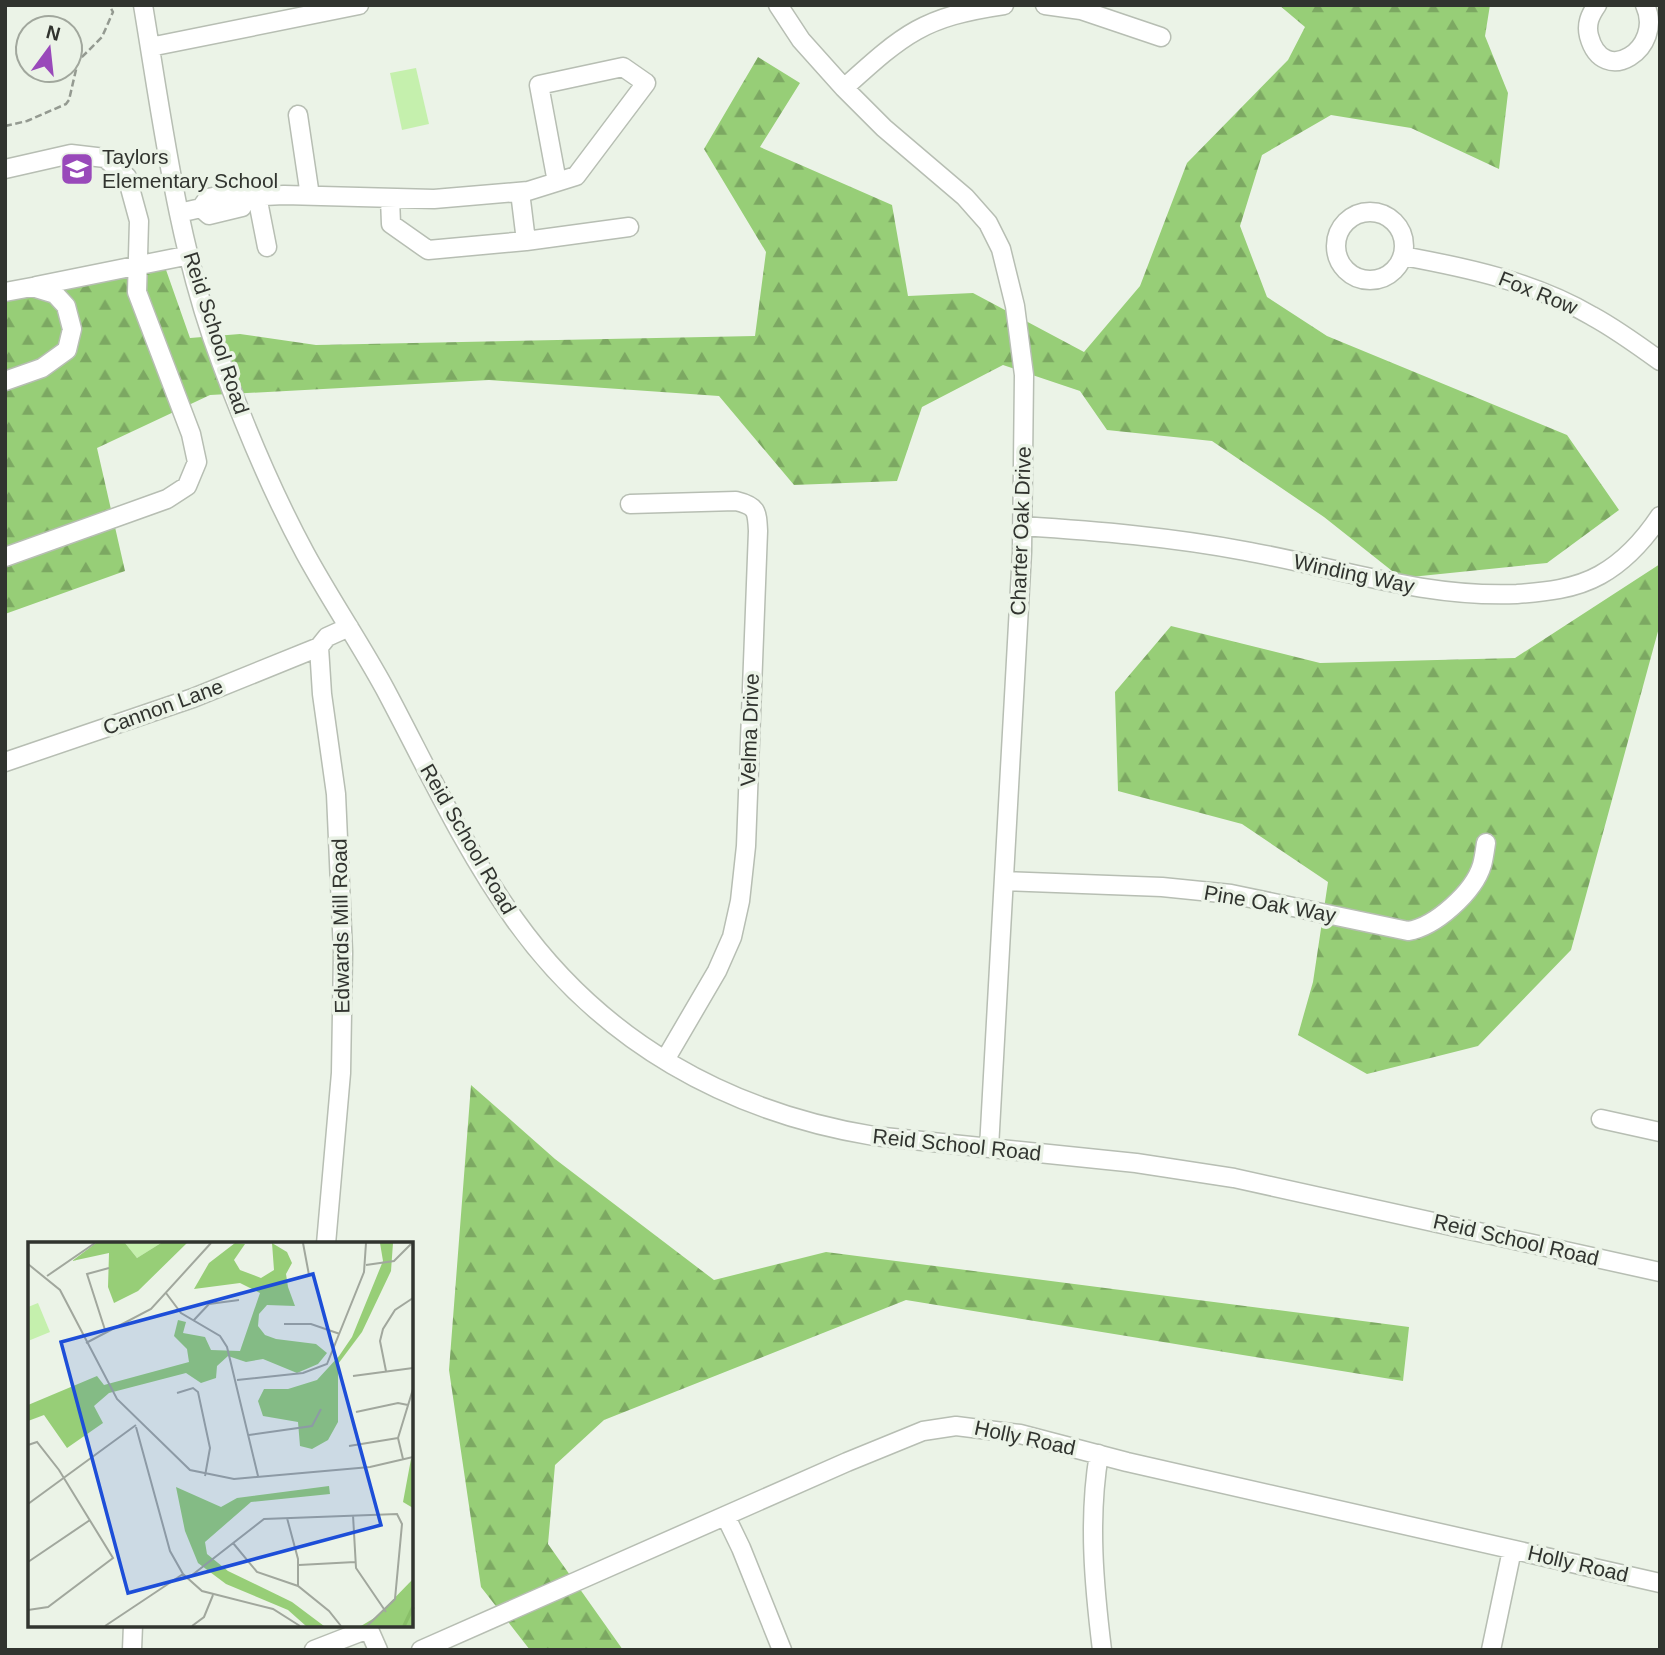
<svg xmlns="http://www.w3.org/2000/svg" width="1665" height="1655" font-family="Helvetica,sans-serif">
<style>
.forest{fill:url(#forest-firs)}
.garden{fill:#c5f0ad}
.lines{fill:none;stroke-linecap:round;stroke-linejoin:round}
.minor-casing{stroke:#b7beb3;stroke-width:21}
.path{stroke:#949a91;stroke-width:2.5;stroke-dasharray:7 3.5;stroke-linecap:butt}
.minor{stroke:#fff;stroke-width:18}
.labels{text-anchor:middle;stroke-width:7;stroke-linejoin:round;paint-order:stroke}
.poi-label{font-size:21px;fill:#31342f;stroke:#ebf3e7;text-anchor:start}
.street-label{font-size:21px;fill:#31342f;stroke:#ebf3e7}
.inset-river{fill:none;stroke:#89bf69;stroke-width:3.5}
.inset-road{fill:none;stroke:#a1a79d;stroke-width:2}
.view{fill:#1d4ed8;fill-opacity:0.15;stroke:#1d4ed8;stroke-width:3.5}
.inset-edge{fill:none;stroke:#31342f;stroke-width:3.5}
</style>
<defs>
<pattern id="forest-firs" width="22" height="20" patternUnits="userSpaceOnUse" patternTransform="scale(1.75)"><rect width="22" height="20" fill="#97ce77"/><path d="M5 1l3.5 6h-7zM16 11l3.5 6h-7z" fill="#7ca862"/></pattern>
</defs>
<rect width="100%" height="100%" fill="#ebf3e7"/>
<path class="forest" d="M1279 5H1490L1485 36 1508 93 1499 169 1411 128 1331 115 1262 155 1240 226 1267 297 1327 336 1567 435 1619 510 1547 563 1401 578 1324 517 1212 441 1107 430 1080 391 1003 365 922 407 897 481 794 485 719 396 489 380 210 395 97 448 125 571 5 614V300L165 267 190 338 240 334 316 345 755 336 766 252 704 149 758 57 800 83 760 147 892 205 908 296 973 293 1084 352 1140 286 1187 163 1288 60 1305 27Z
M1660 564V624L1571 950 1478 1046 1367 1074 1298 1035 1313 982 1328 882 1242 824 1118 791 1115 692 1171 626 1320 663 1515 658Z
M471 1085 555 1159 714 1280 826 1252 1409 1327 1403 1381 906 1300 604 1420 555 1465 548 1544 623 1650H530L481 1587 449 1370Z"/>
<path class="garden" d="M416 68 429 124 402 130 390 73Z"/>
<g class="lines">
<defs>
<path id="minor" d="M143 5C163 125 178 248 221 362 245 427 272 492 305 553 330 599 360 643 385 689 426 766 464 849 515 920 602 1042 728 1112 874 1136L1136 1163 1234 1178 1660 1272
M778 5 801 40 844 88 884 128 965 197 988 223 1001 249 1015 306 1024 375 1022 552 989 1148
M1045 5 1081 10 1161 37
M1597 5C1590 15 1586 24 1589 36 1603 89 1665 48 1645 5
M150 47 359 5
M844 88C904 34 922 17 1004 5
M298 115 310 196
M5 169 71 154 105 158 127 177 139 221 137 292 191 434 197 462 187 486 167 499 5 557
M257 196 267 247
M390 198 391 224 428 250 526 241 520 192
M201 208 209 215 242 207 246 197
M1336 246a34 34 0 1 1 68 0a34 34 0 1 1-68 0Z
M179 213 201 208 208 198 233 193 246 197 284 195 434 199 528 191 576 176 646 83 623 67 539 85 557 182
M526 241 629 227
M1403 256C1468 268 1534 282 1592 316 1616 329 1638 345 1660 361
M36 286 190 255
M5 292 32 287 55 294 66 306 72 329 67 350 42 368 5 381
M630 504 736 501C757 506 757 511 758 531L746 846 740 901 732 937 717 971 665 1060
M1023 526C1097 531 1171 537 1245 551 1336 567 1423 598 1517 594 1545 592 1575 589 1600 575 1625 561 1644 540 1660 516
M5 762 193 698 319 647
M1005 881 1162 887 1231 894 1408 931C1435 927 1474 892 1482 865 1484 858 1485 850 1486 843
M1601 1119 1660 1132
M326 1244 341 1073 343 952 336 794 322 694 319 647 327 637 349 627
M1099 1454C1088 1519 1094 1585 1102 1650
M726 1517 741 1548 782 1650
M367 1625 378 1650
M132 1650 133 1625
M314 1650 368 1629
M421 1650 847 1462 923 1431 956 1426 1020 1434 1127 1462 1660 1583
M1491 1650 1512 1550"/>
</defs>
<use href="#minor" class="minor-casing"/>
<path class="path" d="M5 126 27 121 66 104 69 100 78 61 102 37 113 12 109 5"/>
<use href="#minor" class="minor"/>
</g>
<defs>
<symbol id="school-square" viewBox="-11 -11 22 22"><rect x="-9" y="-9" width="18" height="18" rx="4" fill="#9949ba" stroke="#ebf3e7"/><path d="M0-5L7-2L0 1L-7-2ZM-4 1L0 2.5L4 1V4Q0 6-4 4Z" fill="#fff"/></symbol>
</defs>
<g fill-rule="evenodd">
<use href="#school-square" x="58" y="150" width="38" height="38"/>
</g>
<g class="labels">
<g class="poi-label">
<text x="102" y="164">Taylors<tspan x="102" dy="24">Elementary School</tspan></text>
</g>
<g class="street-label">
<text transform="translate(1538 293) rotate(22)" y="7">Fox Row</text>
<text transform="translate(216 333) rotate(72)" y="7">Reid School Road</text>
<text transform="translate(1021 531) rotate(-88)" y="7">Charter Oak Drive</text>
<text transform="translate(1354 574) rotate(12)" y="7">Winding Way</text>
<text transform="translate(163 707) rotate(-20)" y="7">Cannon Lane</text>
<text transform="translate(750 730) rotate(-88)" y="7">Velma Drive</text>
<text transform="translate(468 839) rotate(60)" y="7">Reid School Road</text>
<text transform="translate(1270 904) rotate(10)" y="7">Pine Oak Way</text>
<text transform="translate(341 926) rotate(-91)" y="7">Edwards Mill Road</text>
<text transform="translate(957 1145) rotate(6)" y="7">Reid School Road</text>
<text transform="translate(1516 1240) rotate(13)" y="7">Reid School Road</text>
<text transform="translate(1025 1438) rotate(12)" y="7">Holly Road</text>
<text transform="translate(1578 1564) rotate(13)" y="7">Holly Road</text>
</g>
</g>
<g transform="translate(28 1242)">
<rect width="385" height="385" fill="#ebf3e7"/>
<path d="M97 1H133L109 16ZM10 61 22 90 0 99V65Z" fill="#c5f0ad"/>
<path d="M68 1H97L109 16 133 1H159L110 49 86 61 80 45 81 11 44 19ZM207 1 217 2 206 18 212 28 233 36 246 28 244 1 259 10 264 21 258 32 260 45 267 64 239 63 231 72 230 84 237 93 248 97 288 102 299 111 290 122 269 131 235 117 218 120 200 114 189 124 188 136 173 141 158 131 81 151 66 164 75 181 39 206 16 173 0 179V163L69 134 76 143 161 120 159 107 146 94 150 78 158 80 155 91 177 95 183 108 212 109 232 51 212 41 166 47 181 21ZM352 1H365L363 29 334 90 310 122V180L300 198 284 207 272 204 270 180 235 174 230 159 236 147H260L289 138 311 114 324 95 355 19ZM383 217 385 218V266L375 260ZM301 244 302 252 223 260 177 300 179 312 200 329 264 360 296 384H278L260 368 198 342 170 321 157 289 148 245 193 265 209 256ZM385 337V384H333L348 375Z" fill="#97ce77"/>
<path class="inset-river" d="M376 384 385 365"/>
<path class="inset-road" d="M275 1 281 33M0 22 32 48 89 157 162 228 206 237 342 225 385 215M338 23 366 19 384 1M19 34 67 1M138 51 153 71 192 94 199 105 230 234M165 79 181 62 211 58M256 82H283L312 92M78 91 59 32 81 26M58 101 123 67 183 1M358 129 352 99 355 87 367 68 385 56M325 134 385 126M209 138 275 131 299 122 336 30 338 1M149 151 165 146 170 150 182 206 177 234M328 170 370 161 380 163M108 185 142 309 155 332 174 349 245 367 272 384M221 193 284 184 293 167M0 203 9 200 31 228 85 316 20 365 0 368M321 204 370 196M375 217 370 196 385 147M0 262 108 183M325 273 328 326 358 370M259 276 270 317V344M205 301 229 330 270 344 301 369 313 384M0 320 62 278M271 323 327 320M159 337 236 277 369 272 374 282 367 357 339 384M77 384 155 332M164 384 176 375 185 353"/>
<path class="view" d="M285 32 353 283 100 351 33 100Z"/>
<rect width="385" height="385" class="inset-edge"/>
</g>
<rect width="1665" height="1655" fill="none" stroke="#31342f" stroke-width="14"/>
<g transform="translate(49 49) rotate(15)"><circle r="33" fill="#ebf3e7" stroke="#a1a79d" stroke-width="2"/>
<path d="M0-5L12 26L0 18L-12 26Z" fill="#9949ba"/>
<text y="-10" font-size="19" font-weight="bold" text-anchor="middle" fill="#31342f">N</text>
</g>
</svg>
